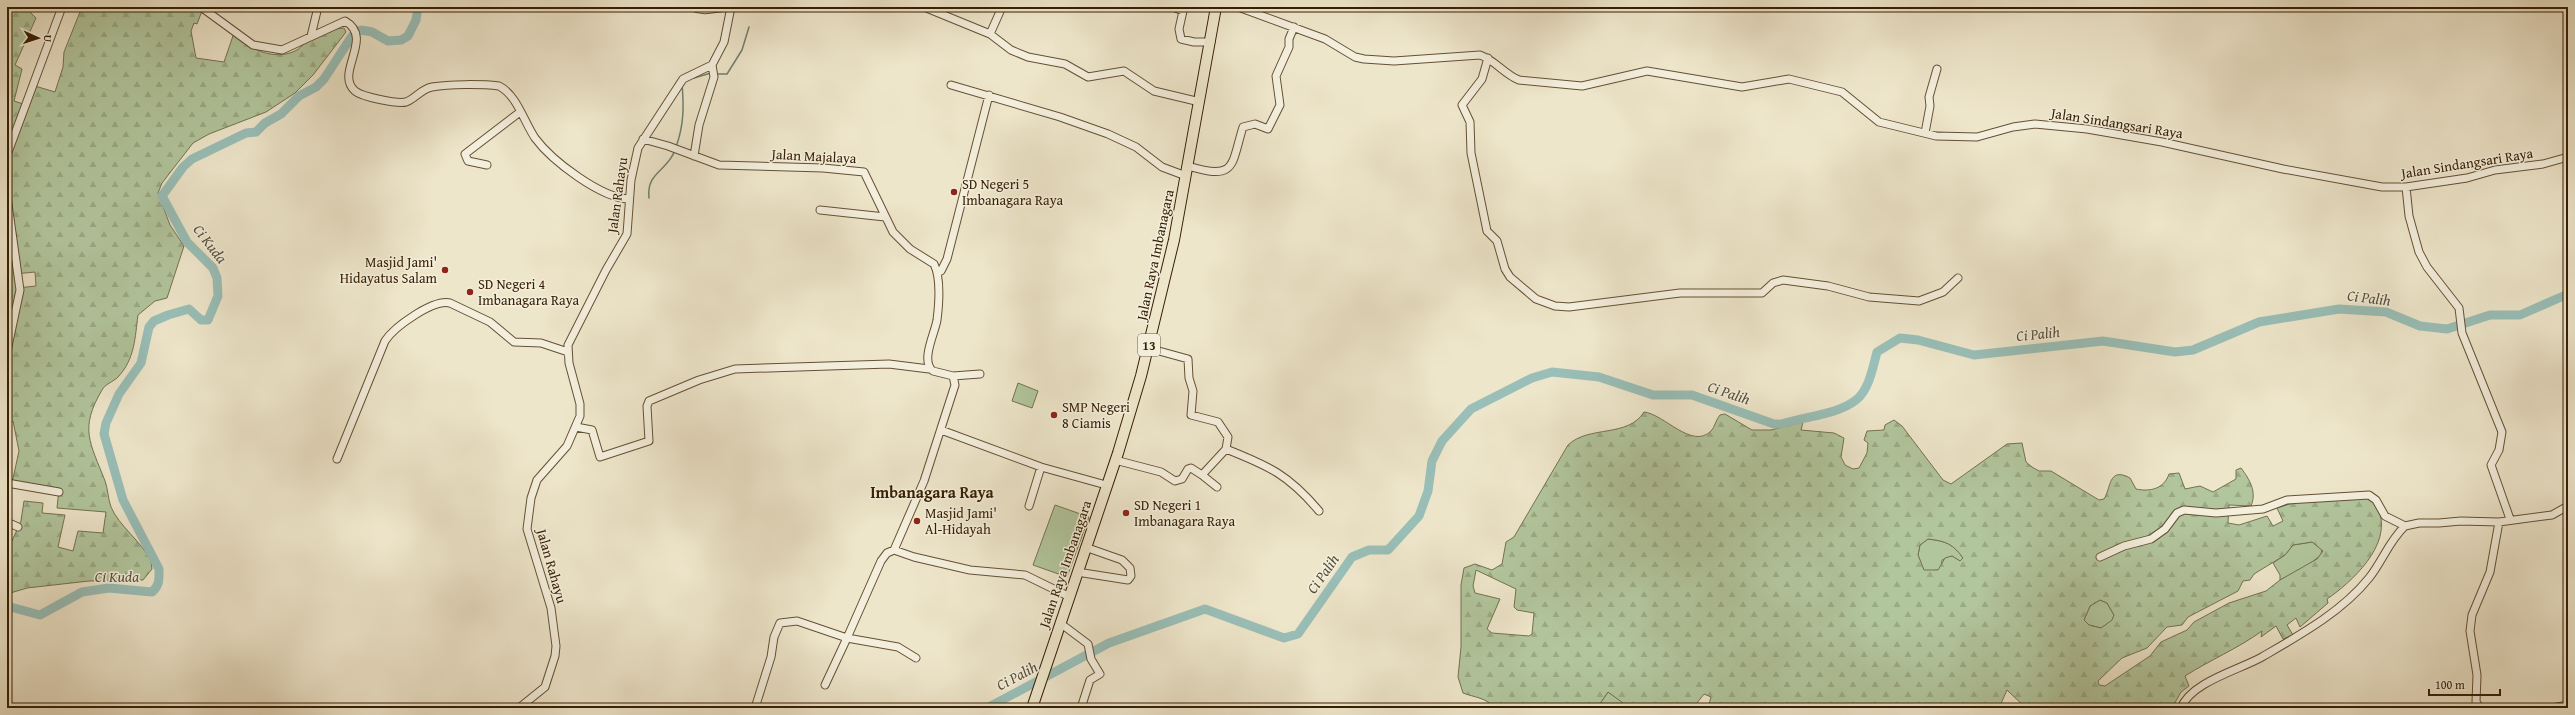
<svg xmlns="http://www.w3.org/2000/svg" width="2575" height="715" font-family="'Gentium Book Plus',serif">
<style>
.grass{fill:#b2c69d;stroke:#74724f}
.forest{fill:url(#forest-firs);stroke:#74724f;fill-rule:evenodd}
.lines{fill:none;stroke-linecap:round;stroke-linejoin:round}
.stream{stroke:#717f6f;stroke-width:1.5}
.river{stroke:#99bfb8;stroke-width:9}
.minor-casing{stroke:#645034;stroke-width:9}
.highway-casing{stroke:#361e01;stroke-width:12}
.minor{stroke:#f4efdd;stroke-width:7}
.highway{stroke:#eee6cb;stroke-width:10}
.poi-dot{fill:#8f2418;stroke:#f4efdd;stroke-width:1.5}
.labels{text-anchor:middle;stroke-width:3;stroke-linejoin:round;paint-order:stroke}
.shield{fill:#f4efdd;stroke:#6f5d43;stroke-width:1}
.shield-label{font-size:13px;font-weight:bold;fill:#361e01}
.street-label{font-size:14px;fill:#361e01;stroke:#f4efdd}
.poi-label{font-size:14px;fill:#361e01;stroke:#f4efdd;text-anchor:start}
.water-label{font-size:15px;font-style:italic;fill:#544e38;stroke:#f4efdd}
.quarter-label{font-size:16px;font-weight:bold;fill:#361e01;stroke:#f4efdd}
</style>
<defs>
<pattern id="forest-firs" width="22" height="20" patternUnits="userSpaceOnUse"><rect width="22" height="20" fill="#b2c69d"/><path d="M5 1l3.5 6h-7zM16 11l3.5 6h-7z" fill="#9aaa85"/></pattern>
</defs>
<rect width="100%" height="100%" fill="#eee6cb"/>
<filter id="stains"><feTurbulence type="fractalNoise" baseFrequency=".005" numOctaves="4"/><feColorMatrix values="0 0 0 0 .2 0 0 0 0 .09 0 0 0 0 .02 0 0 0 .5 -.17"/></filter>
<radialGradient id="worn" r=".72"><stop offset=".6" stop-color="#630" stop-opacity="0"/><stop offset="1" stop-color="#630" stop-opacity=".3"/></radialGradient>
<path class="grass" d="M1018 383 1038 391 1032 408 1012 401Z
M1055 505 1089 517 1067 577 1033 565Z
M1928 539C1946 541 1953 544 1963 558L1960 561 1952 556 1942 560 1941 568 1938 570 1924 571 1918 555 1920 545Z
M2312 542 2322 548 2321 555 2304 568 2280 580V575L2273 563 2285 555 2293 545Z
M2100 600 2107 603 2114 615 2112 621 2101 628 2089 625 2084 620 2090 606Z
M1608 692 1624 703V708H1597Z"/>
<path class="forest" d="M7 7H25L36 18 15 65 22 69 14 101 29 106 35 86 55 92 63 67 64 52 82 7H197L202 11 197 24 194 23 191 31 196 58 224 62 234 33C247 49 274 61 295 51 300 49 304 43 309 40 318 34 334 28 344 28L346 32 313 75 295 93 266 112 209 134 193 143 162 183 158 193 170 225 184 246 167 298 155 301 138 315C135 337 135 359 118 377 113 382 105 384 102 390 79 429 90 442 105 481 108 489 108 499 111 507 119 526 141 541 151 561L152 569 143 580 89 581 27 588 7 594V541L11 543 21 521 24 501 43 503 42 513 65 515 58 547 73 551 78 531 103 533 106 512 57 508 59 489 12 483 19 451 13 421 7 422V335L13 322 7 320V243L14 247 13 231 7 228ZM35 272 36 286 17 288 15 274Z
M1644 412C1664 414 1692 450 1711 431 1715 427 1716 419 1720 415L1725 414 1752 430H1771L1803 422 1801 430 1834 433 1844 438 1841 457 1845 465 1853 469 1859 468 1867 453 1868 443 1864 440 1867 431 1884 430 1885 425 1894 420 1902 426 1943 480 1951 484 2007 444 2022 443 2026 462 2032 467 2039 471H2051L2099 500 2104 499C2111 489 2108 466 2130 478L2136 489C2150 492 2164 489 2169 474L2179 473 2185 489 2200 486 2213 492 2236 479V470L2241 468C2250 480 2257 492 2251 506L2229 505 2228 523 2239 525 2267 516 2273 526 2283 521 2277 508 2299 501 2364 498C2372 499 2376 502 2379 511 2392 545 2352 582 2327 599L2328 603 2300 627 2296 618 2287 625 2293 635 2283 639 2276 626 2261 637 2262 631C2237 649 2210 660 2185 676L2189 686 2181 692 2172 708H2026L2007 690 1999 708H1708L1711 697 1704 694 1693 708H1624L1623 703 1608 692 1597 708H1494C1488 698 1473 697 1463 693L1458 677 1461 647V585L1464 568 1475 564 1492 570 1502 564 1506 542 1514 537 1568 445C1589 425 1628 438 1644 412ZM1928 539C1946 541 1953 544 1963 558L1960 561 1952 556 1945 558 1938 570H1924L1918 555 1920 545ZM2312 542 2323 551 2317 559 2280 580 2266 591 2229 603 2194 622 2187 630 2161 642 2150 656 2105 686 2099 685 2098 681 2122 658 2147 648 2167 627 2182 625 2188 617 2238 591 2243 581 2250 580 2254 574 2285 555 2293 545ZM1476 570 1516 589 1514 607 1517 610 1534 613 1532 634 1529 636 1492 633 1487 629 1500 599 1475 593 1473 586ZM2100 600 2107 603 2114 615 2112 620 2101 628 2089 625 2084 620 2090 606Z"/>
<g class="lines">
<path class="stream" d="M753 9 754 7
M716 74H727L742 50 749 27
M694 78 711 73
M676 147C684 125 684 106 682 84
M649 198C646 172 668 171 675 150"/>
<path class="river" d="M7 606 40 615 82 592 109 588 152 592C160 585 159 579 159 569L123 500 104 434 106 423 119 394 141 363 149 327 154 321 168 315 189 309 201 320H208L218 296 217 278 213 268 187 242 162 196 183 167 192 159 246 133 256 132 265 123 281 114 299 96 316 87 324 79 352 36 361 30 372 32 388 41 401 40 408 36 416 20 418 7
M987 708 1109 643 1205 609 1284 638 1298 634 1352 557 1369 550H1388L1419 516 1428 491 1432 461 1442 441 1471 409 1532 378 1552 372 1599 377 1653 395H1692L1774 424H1782C1805 416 1837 415 1856 400 1869 390 1873 367 1877 352L1900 338 1918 340 1974 355 2103 341 2175 352 2193 350 2259 322 2339 309 2386 312 2420 326 2447 329 2490 315H2520L2568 294"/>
<defs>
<path id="minor" d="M201 7 253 45 282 50 345 21C375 38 334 73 355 91 362 97 397 104 406 102 415 99 421 89 432 87 449 84 482 84 499 86 517 95 524 122 535 138 552 161 601 198 629 199
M692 7C705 13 717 7 731 7
M924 7 990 34 1011 50 1028 57 1065 64 1088 77 1124 71 1154 91 1200 102
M1173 7 1183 11 1179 29 1181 39 1194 42H1211
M1238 7 1325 39 1355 57 1364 59 1394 61 1480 55C1495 60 1504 74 1519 80L1582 86 1647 71 1742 87 1789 79 1842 92 1879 122 1936 136 1977 137 2013 127 2035 124 2087 129 2162 142 2283 169 2382 187H2406L2467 178 2495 170 2543 164 2568 157
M990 34 1002 7
M311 36 318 7
M1488 58 1482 79 1462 105 1470 122 1471 153 1487 231 1497 241 1505 269 1510 277 1536 299 1555 306 1569 307 1680 293H1762L1773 283 1783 280 1828 286 1869 297 1919 301 1943 292 1958 278
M951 85 1060 117 1108 134 1136 147 1162 167 1186 176
M1925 133 1930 106 1929 97 1937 69
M643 139 668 146 719 165 823 168 864 172 893 232 910 249 934 264C941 278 939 304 937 320 935 333 920 361 933 371L953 376 955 385 924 481 894 550
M7 155 62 7
M694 156 699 125 714 77 712 65
M487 165 468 161 465 154 520 112
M1188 166C1237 181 1231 165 1243 127L1255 124 1268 129 1280 105 1276 76 1289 47V39L1294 27
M2406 187 2409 216 2419 252 2427 267 2459 308 2462 333 2502 432 2499 450 2491 465 2510 519
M7 197 20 290 7 351
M820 210 885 217
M937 272 941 271 947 259 989 95
M1148 348 1188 359 1189 378 1193 391 1191 415 1218 422 1228 437 1226 449 1202 475 1217 487
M953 376 980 374
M576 427 592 430 600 457 649 441 647 406 649 401 699 380 735 369 889 364 929 369
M941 430 1041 467 1106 485
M1226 449C1269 466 1289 475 1319 511
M337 459 385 341C394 327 433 299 450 303L490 322 514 342 541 343 568 352
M1115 460 1161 472 1175 481 1182 479 1188 469 1191 468 1202 475
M7 483 59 492
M1029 506 1041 467
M7 522 18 527
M2100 557 2124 546 2151 539 2165 529 2177 513 2184 510 2216 513 2263 509 2287 500 2369 495 2376 500 2385 516 2405 526
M1077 572 1128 580 1131 576 1130 568 1122 560 1085 547
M1060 623 1088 644 1091 659 1100 674 1090 680 1081 708
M825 685 847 638 898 647 916 658
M519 708 545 687 555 656 556 646 551 608 527 529 531 498 537 480 567 446 580 416V404L569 363 568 345 606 270 627 234 631 180 638 148 683 79 712 65 724 42 731 7
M755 708 771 657 774 637 780 623 797 621 847 638 881 561 887 553 894 550 914 557 970 570 1025 575 1068 596
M2181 708C2191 682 2239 670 2262 657 2298 636 2342 612 2369 578 2382 562 2389 541 2405 526L2419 523H2439L2461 521 2499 522 2552 515 2568 506
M2480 708 2476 702 2477 675 2470 631 2472 615 2490 572 2499 522
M2552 708 2568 705"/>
<path id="highway" d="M1032 708 1118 453 1141 376 1174 240 1216 7"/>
</defs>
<use href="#minor" class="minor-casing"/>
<use href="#highway" class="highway-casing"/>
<use href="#minor" class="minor"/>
<use href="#highway" class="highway"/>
</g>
<g class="poi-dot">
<circle cx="954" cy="192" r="4"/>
<circle cx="445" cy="270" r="4"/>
<circle cx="470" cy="292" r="4"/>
<circle cx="1054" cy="415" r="4"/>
<circle cx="1126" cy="513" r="4"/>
<circle cx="917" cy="521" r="4"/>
</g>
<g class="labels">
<rect class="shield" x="1138" y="334" width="22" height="22" rx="3"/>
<g class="shield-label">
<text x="1149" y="350">13</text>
</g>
<g class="street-label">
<text transform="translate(2117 123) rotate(9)" y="5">Jalan Sindangsari Raya</text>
<text transform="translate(814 156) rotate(3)" y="5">Jalan Majalaya</text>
<text transform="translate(2467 163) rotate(-9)" y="5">Jalan Sindangsari Raya</text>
<text transform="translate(617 195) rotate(-82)" y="5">Jalan Rahayu</text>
<text transform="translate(1155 255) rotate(-78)" y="5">Jalan Raya Imbanagara</text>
<text transform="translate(1065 564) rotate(-71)" y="5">Jalan Raya Imbanagara</text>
<text transform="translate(552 566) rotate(74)" y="5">Jalan Rahayu</text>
</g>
<g class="poi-label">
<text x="962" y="189">SD Negeri 5<tspan x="962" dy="16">Imbanagara Raya</tspan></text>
<text x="437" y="267" text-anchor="end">Masjid Jami'<tspan x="437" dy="16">Hidayatus Salam</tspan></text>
<text x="478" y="289">SD Negeri 4<tspan x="478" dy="16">Imbanagara Raya</tspan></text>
<text x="1062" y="412">SMP Negeri<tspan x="1062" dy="16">8 Ciamis</tspan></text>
<text x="1134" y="510">SD Negeri 1<tspan x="1134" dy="16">Imbanagara Raya</tspan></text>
<text x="925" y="518">Masjid Jami'<tspan x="925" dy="16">Al-Hidayah</tspan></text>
</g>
<g class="water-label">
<text transform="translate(210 244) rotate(52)" y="5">Ci Kuda</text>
<text transform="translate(2369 298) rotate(7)" y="5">Ci Palih</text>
<text transform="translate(2038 334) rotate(-6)" y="5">Ci Palih</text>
<text transform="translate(1729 393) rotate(19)" y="5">Ci Palih</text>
<text transform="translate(1323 574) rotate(-55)" y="5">Ci Palih</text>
<text x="117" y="582">Ci Kuda</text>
<text transform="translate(1017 676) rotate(-28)" y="5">Ci Palih</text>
</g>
<g class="quarter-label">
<text x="932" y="498">Imbanagara Raya</text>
</g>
</g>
<rect width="2575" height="715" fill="none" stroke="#eee6cb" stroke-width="24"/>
<rect x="8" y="8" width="2559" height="699" fill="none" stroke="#361e01" stroke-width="2"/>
<rect x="12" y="12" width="2551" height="691" fill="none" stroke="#361e01"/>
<g transform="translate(38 38) rotate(93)" stroke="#f4efdd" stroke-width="3" paint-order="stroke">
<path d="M0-3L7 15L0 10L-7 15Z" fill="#361e01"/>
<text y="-6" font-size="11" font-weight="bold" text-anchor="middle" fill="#361e01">U</text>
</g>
<path d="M2429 689v6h71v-6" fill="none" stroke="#361e01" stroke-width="2"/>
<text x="2435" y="689" font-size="12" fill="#361e01" stroke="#f4efdd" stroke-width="3" paint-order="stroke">100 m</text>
<rect width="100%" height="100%" filter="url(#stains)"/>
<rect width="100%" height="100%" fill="url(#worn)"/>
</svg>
